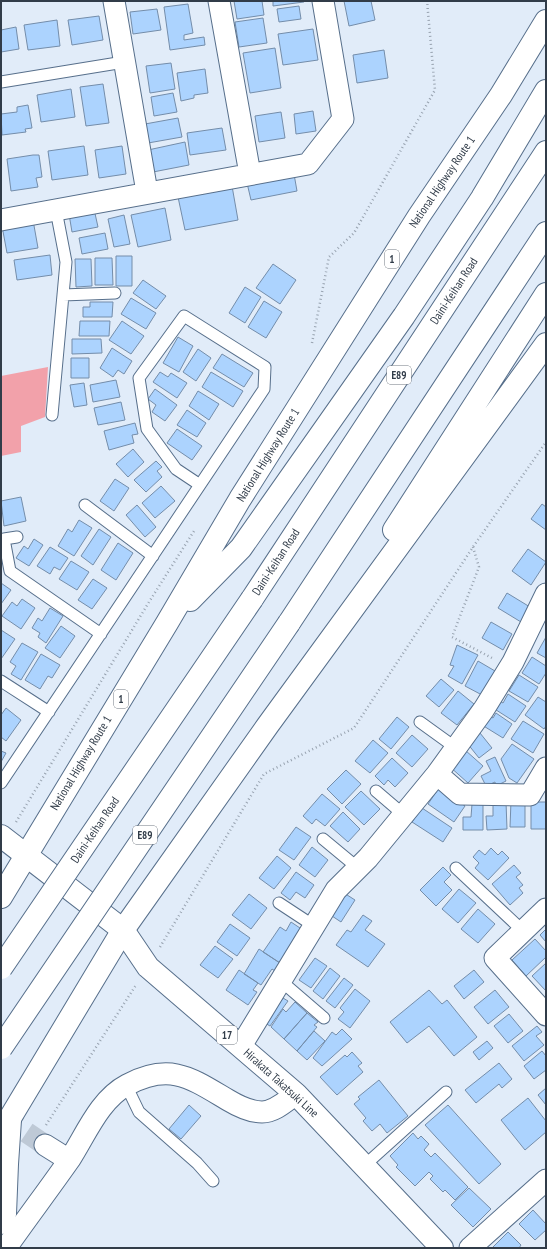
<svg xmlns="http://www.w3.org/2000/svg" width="547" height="1249" font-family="'PT Sans Narrow',sans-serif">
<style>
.green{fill:#f2a1aa}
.building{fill:#acd3fe;stroke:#748daa}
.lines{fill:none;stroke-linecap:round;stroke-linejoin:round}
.street-tunnel{stroke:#bec9d6;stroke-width:21;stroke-dasharray:21 10;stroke-linecap:butt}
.lane-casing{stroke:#576f8b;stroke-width:13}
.street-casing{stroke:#576f8b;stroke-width:23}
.secondary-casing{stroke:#576f8b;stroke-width:24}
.primary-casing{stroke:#576f8b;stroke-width:24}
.highway-casing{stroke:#576f8b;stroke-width:24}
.path{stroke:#98a3b0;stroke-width:2.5;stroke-dasharray:1 3;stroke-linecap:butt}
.lane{stroke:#fff;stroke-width:11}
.street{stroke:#fff;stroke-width:21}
.secondary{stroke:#fff;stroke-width:22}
.primary{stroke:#fff;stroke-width:22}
.highway{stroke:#fff;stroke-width:22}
.highway-bridge-casing{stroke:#576f8b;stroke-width:24;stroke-linecap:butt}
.highway-bridge{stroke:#fff;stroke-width:22}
.labels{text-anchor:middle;stroke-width:3;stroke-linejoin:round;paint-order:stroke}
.shield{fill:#fff;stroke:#6f7680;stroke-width:1}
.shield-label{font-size:11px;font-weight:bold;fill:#313c49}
.street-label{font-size:12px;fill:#313c49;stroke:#fff}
</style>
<rect width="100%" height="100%" fill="#e1ecf9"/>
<path class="green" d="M48 367 45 417 21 426V452L1 456V376Z"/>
<path class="building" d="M234 1H262L264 15 237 19Z
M273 1H303L304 2 273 6Z
M344 1H371L375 20 349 26Z
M188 4 193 33 184 35V40L204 37 205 45 170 50 164 7Z
M299 6 301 19 279 22 277 9Z
M157 9 161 30 133 34 130 12Z
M99 16 103 40 72 45 68 20Z
M263 18 267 43 239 47 235 22Z
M57 20 60 46 28 50 24 25Z
M16 27 19 49 1 52V30Z
M313 29 318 60 283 65 278 34Z
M275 48 281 88 250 93 243 53Z
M384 50 388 78 357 83 353 55Z
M171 63 175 89 150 93 146 66Z
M205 69 208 93 194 95V98L181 101 177 73Z
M103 84 109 123 86 126 80 87Z
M71 89 75 117 41 122 37 95Z
M173 93 177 112 154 116 151 97Z
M28 105 32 128 25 129 26 132 2 135 1 114 17 112V107Z
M313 111 316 131 296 134 294 114Z
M281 112 285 138 259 142 255 116Z
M178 118 182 137 148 143 145 124Z
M222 128 226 150 190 155 187 133Z
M185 142 189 165 153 172 148 150Z
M84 146 88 175 52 180 48 151Z
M122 146 126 174 99 178 95 150Z
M33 155H39L42 177 36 178 38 187 11 191 7 159Z
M294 174 297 191 251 200 247 183Z
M232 186 238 220 185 230 178 197Z
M165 208 171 240 138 247 131 215Z
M94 209 98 227 72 232 69 214Z
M124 215 130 244 114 247 108 219Z
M33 220 38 248 7 253 2 226Z
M105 233 108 249 82 254 79 238Z
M50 255 52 275 17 280 14 260Z
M116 256H132V286H116Z
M95 258H112L113 285H95Z
M75 259H91L92 286 76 287Z
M273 264 296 280 280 304 256 288Z
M143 280 166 296 156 309 133 293Z
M245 287 261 297 245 323 229 313Z
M131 298 156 313 146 329 121 314Z
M264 301 282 312 266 338 248 327Z
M90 302H113L112 317H83V307H90Z
M80 321H110L109 336H79Z
M122 321 144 336 131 354 109 340Z
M178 337 193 346 179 372 163 363Z
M72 339H101L102 353 72 354Z
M112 348 132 361 124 374 118 370 113 377 100 368Z
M198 349 211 358 196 381 183 372Z
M222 354 253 373 244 387 213 368Z
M71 358H89V378H71Z
M160 372 168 377 171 373 187 383 177 398 153 382Z
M211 372 243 391 233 407 202 387Z
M116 380 120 397 93 402 90 385Z
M84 383 87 405 74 407 70 385Z
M155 389 177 405 165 421 152 412 156 405 148 399Z
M198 391 219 404 209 420 189 406Z
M121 402 125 420 98 425 94 408Z
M187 410 206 423 197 437 177 425Z
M135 423 138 434 132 435 134 443 109 450 104 431Z
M177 429 202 446 192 460 167 443Z
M133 449 144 462 128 477 116 464Z
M156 461 162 467 157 471 162 477 146 492 134 480Z
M115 479 129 488 114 511 100 501Z
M161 486 175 501 155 518 142 503Z
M21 497 26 521 4 526 1 501Z
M542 504 546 507V530L531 519Z
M137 505 156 527 145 537 126 515Z
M79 520 92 528 74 556 58 546 68 529 72 532Z
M99 529 111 537 93 565 81 556Z
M34 539 43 545 29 566 16 558 24 546 28 549Z
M118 543 133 553 116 580 101 570Z
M50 547 68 558 60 570 54 567 50 574 37 566Z
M528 549 546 562 531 585 512 571Z
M71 561 89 572 77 590 59 579Z
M93 579 107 588 92 609 78 600Z
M1 583 11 590 1 604Z
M507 593 530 607 521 622 498 608Z
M22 599 35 608 21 629 2 616 12 602 17 606Z
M50 608 63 616 46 643 38 637 40 633 32 628 38 618 42 621Z
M491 622 512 634 503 650 482 638Z
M61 626 75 636 60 658 45 648Z
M1 630 15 639 1 659Z
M546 637V658L537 653Z
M22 643 38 652 21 680 11 674 16 666 10 662Z
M457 645 478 655 462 684 448 676 454 666 450 665Z
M41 654 60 665 52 678 48 676 40 689 25 680Z
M532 657 546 666V673L539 684 522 673Z
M478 661 495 671 482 695 465 686Z
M519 675 538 687 528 702 509 691Z
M441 679 454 690 439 707 426 696Z
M458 691 474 704 457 725 441 713Z
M508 694 526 706 515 722 493 708 498 700 503 703Z
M538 697 546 702V726L544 729 525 715Z
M6 708 21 720 6 741 1 737V715Z
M496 713 512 724 503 738 482 725 488 715 493 718Z
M397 717 409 727 391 749 379 739Z
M523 721 544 734 533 753 511 739Z
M480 733 492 748 479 758 467 743Z
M412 735 428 749 412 767 396 753Z
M373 740 388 753 370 773 355 761Z
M512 744 534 759 517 783 509 778 501 759Z
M465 750 483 766 468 783 449 766Z
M1 751 6 753 1 762Z
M495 757 506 781 496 786 495 782 486 786 481 776 491 771 486 761Z
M392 758 408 773 395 787 388 780 384 785 375 776Z
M346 770 361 784 342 804 327 789Z
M439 788 465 806 454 822 428 804Z
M361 791 380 809 364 825 345 807Z
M322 794 340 809 325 826 316 819 312 824 303 816Z
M511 801H525V827H510Z
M506 802 507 829 487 830 486 816H493V803Z
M531 802H546V829H531Z
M472 804H483V830H463V817H471Z
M422 808 452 828 443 842 412 822Z
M343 812 360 829 348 842 330 826Z
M296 827 311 837 294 860 279 850Z
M312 847 328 860 315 877 299 865Z
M491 848 498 855 502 851 509 858 488 880 475 868 479 863 473 857 479 850 485 855Z
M277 856 291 868 274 889 259 878Z
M514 865 521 873 516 877 523 885 519 888 523 893 510 905 492 884Z
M443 867 451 875 444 882 452 890 436 906 420 890Z
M296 872 314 885 305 898 296 892 290 900 281 893Z
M459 889 476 903 458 923 442 909Z
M344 893 355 900 341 922 329 914Z
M249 894 267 908 251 929 232 915Z
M478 909 495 924 478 943 461 929Z
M363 915 372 921 365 930 385 944 368 967 336 945 347 930 351 932Z
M291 922 303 930 280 963 263 952 280 927 286 931Z
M230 924 250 938 237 956 217 942Z
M546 929V942L540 935Z
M535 939 546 951V957L526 976 512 960Z
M215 946 233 959 218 978 200 965Z
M259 949 280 963 275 971 272 969 261 985 244 974Z
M315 958 327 966 311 988 299 980Z
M546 963V991L532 976Z
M330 968 340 976 323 999 313 991Z
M239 970 258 983 253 990 257 992 248 1005 226 990Z
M474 970 484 982 464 999 454 986Z
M344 978 353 985 335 1008 326 1001Z
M355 989 370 1001 350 1028 338 1019 344 1012 340 1008Z
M429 990 442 1004 447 1000 477 1037 454 1056 429 1026 407 1043 390 1022Z
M495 990 509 1007 488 1024 474 1007Z
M283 998 288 1001 270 1026 265 1023Z
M295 1002 307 1013 284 1039 271 1027 283 1009 286 1012Z
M307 1013 318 1022 314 1025 317 1027 297 1051 284 1039Z
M509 1014 523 1031 508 1043 494 1026Z
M537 1026 542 1032 536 1036 544 1045 524 1061 512 1046Z
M342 1029 352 1039 322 1066 313 1058 332 1032 336 1035Z
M314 1031 325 1041 307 1060 297 1051Z
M487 1041 493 1048 479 1060 473 1052Z
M542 1051 546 1056V1070L534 1079 524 1066Z
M352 1052 362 1063 358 1066 363 1072 337 1095 320 1077 345 1055 347 1057Z
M499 1063 512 1079 502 1088 499 1084 476 1103 465 1090Z
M379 1080 408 1116 387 1133 380 1124 372 1131 363 1121 366 1118 354 1104 360 1099 358 1097Z
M546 1088V1105L538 1095Z
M528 1098 546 1121V1132L525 1150 501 1120Z
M189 1105 201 1116 181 1139 169 1129Z
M448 1105 501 1164 479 1184 425 1125Z
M413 1133 418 1139 421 1136 429 1144 424 1150 431 1157 435 1153 468 1187 455 1200 445 1190 443 1192 430 1179 433 1176 429 1172 415 1186 396 1167 398 1165 390 1156Z
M469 1188 491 1209 473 1227 451 1205Z
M533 1210 546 1224V1230L535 1240 519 1224Z
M508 1232 521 1245 519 1248H492Z"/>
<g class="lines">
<path class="street-tunnel" d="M1 1115 45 1145"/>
<defs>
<path id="lane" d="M1 82 124 62
M63 295 115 293
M52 415 66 262 56 210
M85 505 153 556
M17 537 4 539 10 571 101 634
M1 681 49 712
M420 722 456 748
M1 783 264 389 265 367 184 316 139 378 147 429 176 469 200 485
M376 791 404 815
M323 839 358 868
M456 868 523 931
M279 903 314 926
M281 981 324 1018
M126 1085 139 1112 197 1163 213 1181
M365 1165 446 1092"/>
<path id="street" d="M114 1 147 192
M219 1 250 174
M1 220 308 164 343 119 323 1
M437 774 460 794 530 795 546 768
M546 909 495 958 546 1015
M241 1046 336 890 368 858 437 774 484 709 513 662 546 594
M45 1145 69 1160
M6 1248C27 1218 49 1189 70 1159 86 1134 100 1099 127 1085 170 1062 191 1078 228 1100 238 1106 250 1112 262 1112 275 1112 286 1101 296 1094
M470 1248 546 1180"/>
<path id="secondary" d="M1 1223 5 1214 7 1164 10 1120"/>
<path id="primary" d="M1 836 123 930 148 967 296 1094 442 1248"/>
<path id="highway" d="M394 530 546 294
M252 599 546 152
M190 600 241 548 404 316 482 198 546 91
M289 623 546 233
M1 897 167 623 240 499 419 216 501 95 546 21
M1 1133 123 930 268 725 546 344"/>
</defs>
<use href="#lane" class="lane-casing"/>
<use href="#street" class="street-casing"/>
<use href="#secondary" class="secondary-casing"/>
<use href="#primary" class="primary-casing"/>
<use href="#highway" class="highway-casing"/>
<path class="path" d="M312 343 329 257 354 233 435 90 427 1
M473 547 479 567 452 637 492 658
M16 822 149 602 194 531
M160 947 264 774 354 728 473 547 546 442
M46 1125 136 985"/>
<use href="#lane" class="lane"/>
<use href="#street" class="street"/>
<use href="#secondary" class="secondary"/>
<use href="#primary" class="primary"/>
<use href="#highway" class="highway"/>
<defs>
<path id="highway-bridge" d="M1 968 252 599
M1 1048 289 623"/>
</defs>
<use href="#highway-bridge" class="highway-bridge-casing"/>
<use href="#highway-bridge" class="highway-bridge"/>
</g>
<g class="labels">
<g class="shield">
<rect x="385" y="250" width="14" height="18" rx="3"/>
<rect x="387" y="366" width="24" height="18" rx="3"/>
<rect x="114" y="690" width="14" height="18" rx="3"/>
<rect x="133" y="826" width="24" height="18" rx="3"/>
<rect x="217" y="1026" width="20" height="18" rx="3"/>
</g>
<g class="shield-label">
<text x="392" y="263">1</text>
<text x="399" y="379">E89</text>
<text x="121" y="703">1</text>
<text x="145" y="839">E89</text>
<text x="227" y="1039">17</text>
</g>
<g class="street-label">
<text transform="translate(442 182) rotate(-56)" y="4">National Highway Route 1</text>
<text transform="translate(454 291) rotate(-57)" y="4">Daini-Keihan Road</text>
<text transform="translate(268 455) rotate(-58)" y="4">National Highway Route 1</text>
<text transform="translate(276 562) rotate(-57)" y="4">Daini-Keihan Road</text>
<text transform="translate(81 763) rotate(-59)" y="4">National Highway Route 1</text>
<text transform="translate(95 830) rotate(-56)" y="4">Daini-Keihan Road</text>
<text transform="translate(281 1083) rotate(42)" y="4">Hirakata Takatsuki Line</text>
</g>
</g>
<rect width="547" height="1249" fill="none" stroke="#313c49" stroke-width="4"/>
</svg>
